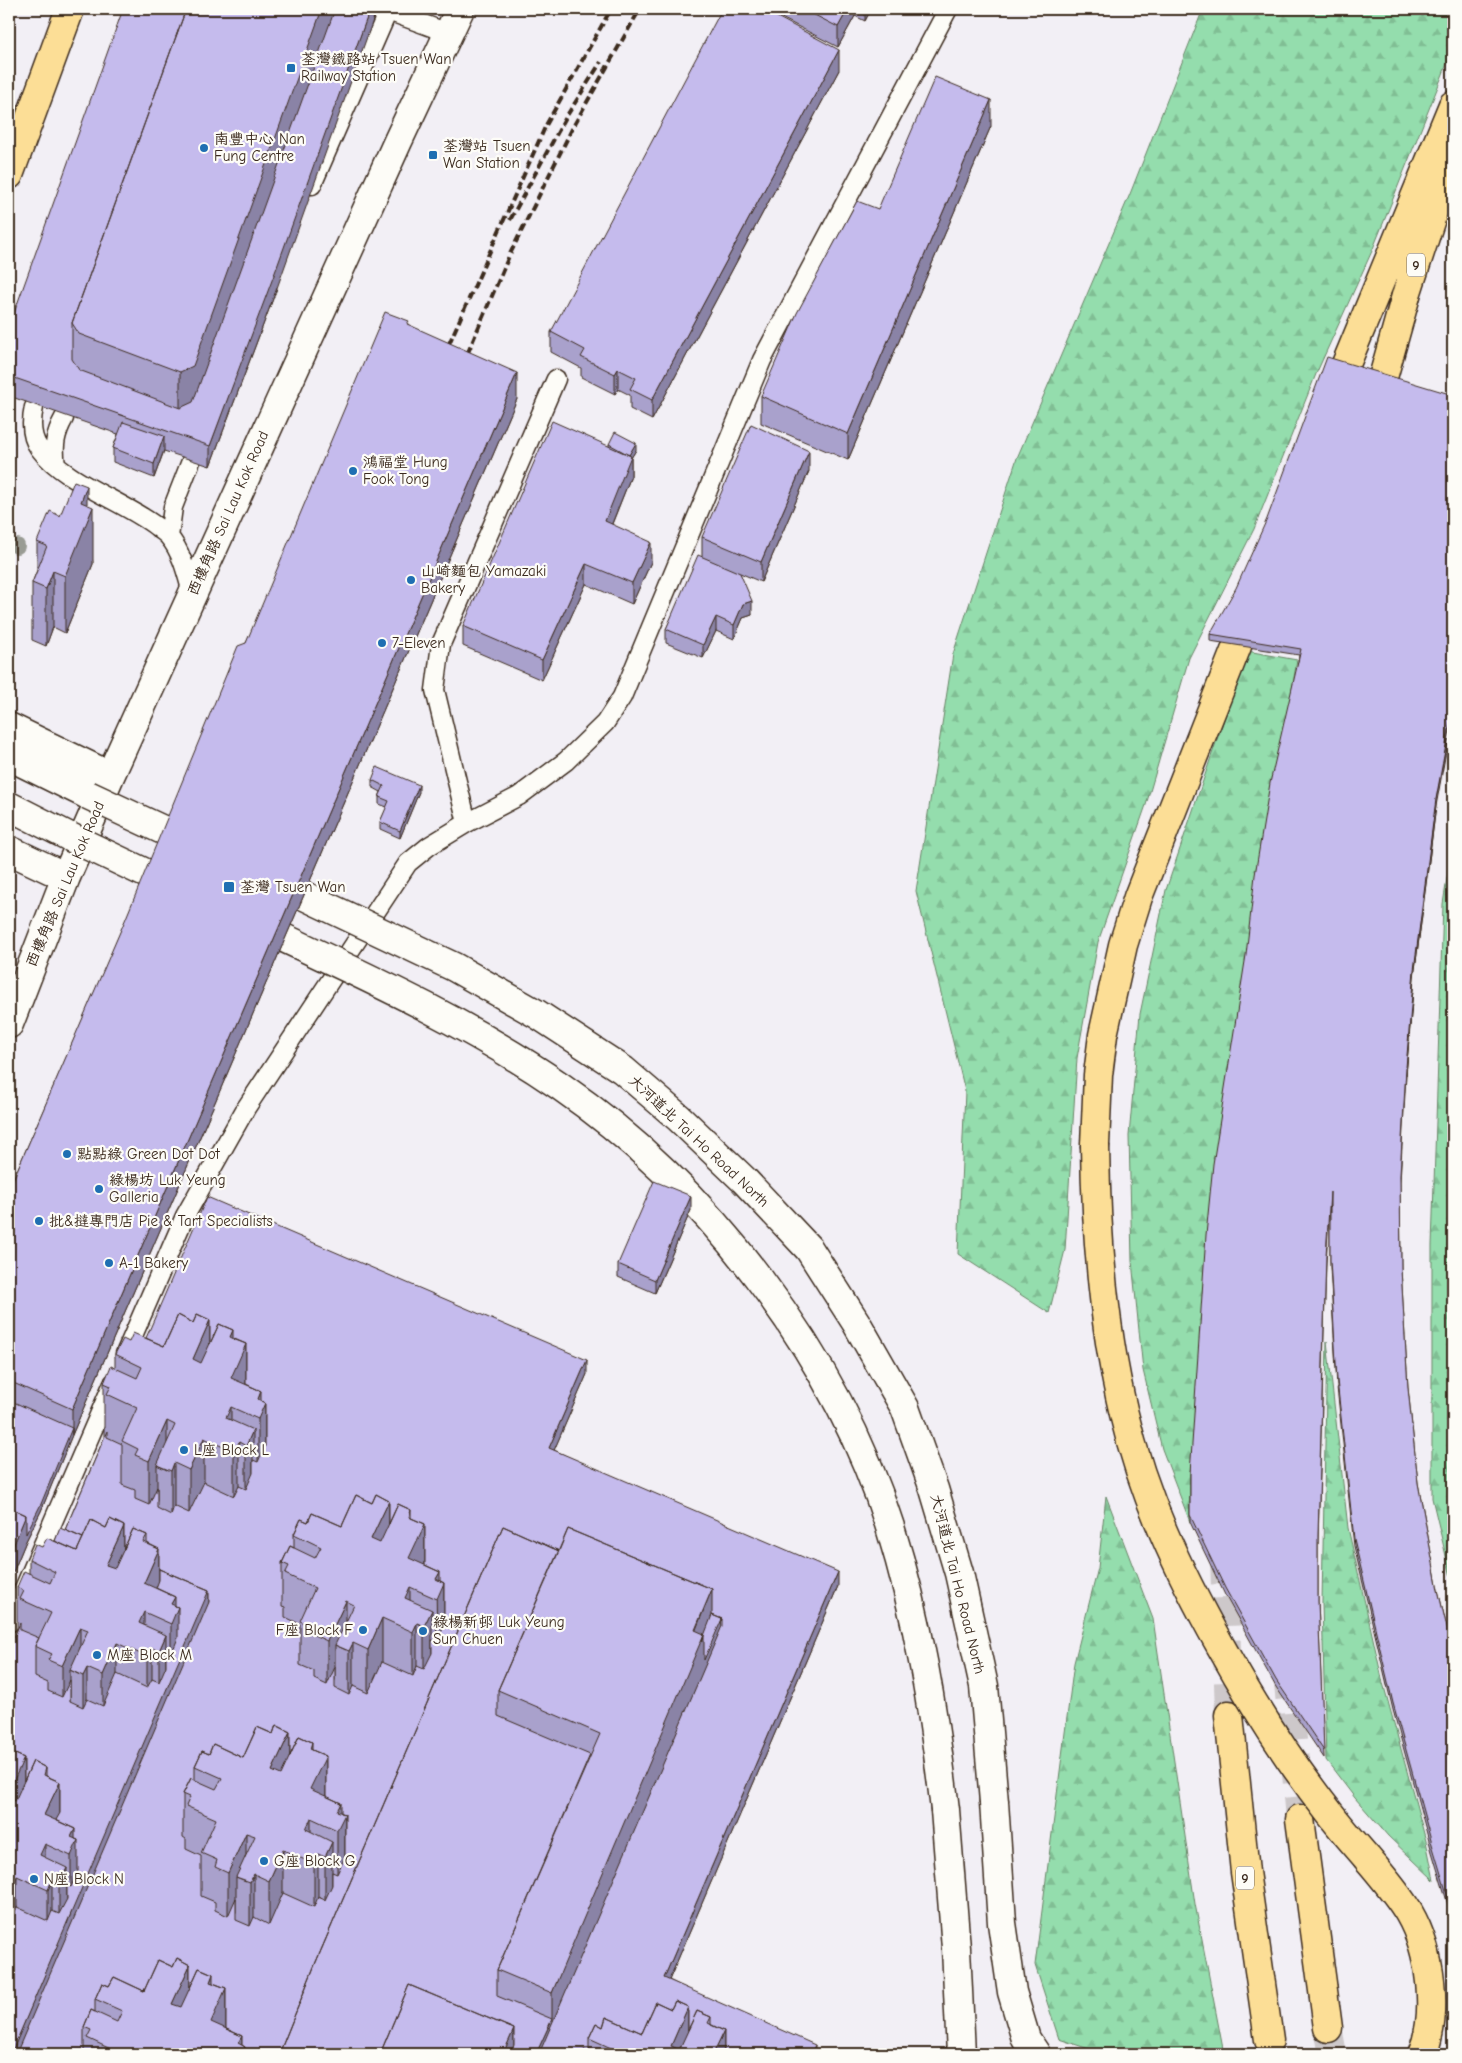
<svg xmlns="http://www.w3.org/2000/svg" width="1462" height="2063" font-family="'Comic Neue','LXGW WenKai TC',sans-serif">
<style>
.forest{fill:url(#forest-firs);stroke:#688466}
.lines{fill:none;stroke-linecap:round;stroke-linejoin:round}
.trunk-tunnel{stroke:#cdc8ca;stroke-width:28;stroke-dasharray:28 14;stroke-linecap:butt}
.motorway-tunnel{stroke:#cdc8ca;stroke-width:28;stroke-dasharray:28 14;stroke-linecap:butt}
.service-casing{stroke:#3b2a1e;stroke-width:21}
.tertiary-casing{stroke:#3b2a1e;stroke-width:31}
.secondary-casing{stroke:#3b2a1e;stroke-width:31}
.primary-casing{stroke:#3b2a1e;stroke-width:31}
.trunk-casing{stroke:#3b2a1e;stroke-width:31}
.motorway-casing{stroke:#3b2a1e;stroke-width:31}
.service{stroke:#fdfcf7;stroke-width:18}
.tertiary{stroke:#fdfcf7;stroke-width:28}
.secondary{stroke:#fdfcf7;stroke-width:28}
.primary{stroke:#fcde96;stroke-width:28}
.trunk{stroke:#fcde96;stroke-width:28}
.motorway{stroke:#fcde96;stroke-width:28}
.rail{stroke:#3b2a1e;stroke-width:4;stroke-dasharray:8 4;stroke-linecap:butt}
.secondary-bridge-casing{stroke:#3b2a1e;stroke-width:31;stroke-linecap:butt}
.motorway-bridge-casing{stroke:#3b2a1e;stroke-width:31;stroke-linecap:butt}
.secondary-bridge{stroke:#fdfcf7;stroke-width:28}
.motorway-bridge{stroke:#fcde96;stroke-width:28}
.tree{fill:#999b93}
.wall{fill:#a9a1cc;stroke:#3b2a1e}
.shaded-wall{fill:#8a83a6;stroke:#3b2a1e}
.building{fill:#c5bbed;stroke:#3b2a1e;fill-rule:evenodd}
.poi-dot{fill:#1f6fb2;stroke:#fdfcf7;stroke-width:2}
.labels{text-anchor:middle;stroke-width:4.5;stroke-linejoin:round;paint-order:stroke}
.shield{fill:#fdfcf7;stroke:#75695f;stroke-width:1}
.shield-label{font-size:14px;font-weight:bold;fill:#3b2a1e}
.poi-label{font-size:15px;fill:#3b2a1e;stroke:#fdfcf7;text-anchor:start}
.street-label{font-size:15px;fill:#3b2a1e;stroke:#fdfcf7}
</style>
<defs>
<pattern id="forest-firs" width="22" height="20" patternUnits="userSpaceOnUse" patternTransform="scale(1.25)"><rect width="22" height="20" fill="#94ddad"/><path d="M5 1l3.5 6h-7zM16 11l3.5 6h-7z" fill="#80be94"/></pattern>
</defs>
<rect width="100%" height="100%" fill="#f2eff5"/>
<filter id="ink" filterUnits="userSpaceOnUse"><feTurbulence type="fractalNoise" baseFrequency=".02" numOctaves="2"/><feDisplacementMap in="SourceGraphic" scale="10" xChannelSelector="R" yChannelSelector="G"/><feConvolveMatrix kernelMatrix="1 2 1 2 8 2 1 2 1" color-interpolation-filters="sRGB"/></filter>
<g filter="url(#ink)">
<path class="forest" d="M1203 9H1453V49L1372 251 1316 374 1254 529 1189 658 1146 805 1098 942 1077 1058 1065 1250 1049 1313 958 1254 965 1091 916 891 953 654 1017 458 1130 194Z
M1247 651 1297 660 1246 962 1190 1522 1162 1449 1143 1370 1132 1261 1129 1136 1140 1014 1166 890Z
M1453 840V1585L1432 1498V1246L1443 904Z
M1327 1341 1348 1528 1383 1683 1426 1841 1434 1880 1388 1836 1355 1798 1326 1760 1322 1602Z
M1106 1496 1153 1619 1195 1904 1224 2054H1104L1059 2039 1035 1965 1074 1663 1098 1568Z"/>
<g class="lines">
<path class="trunk-tunnel" d="M1287 1671 1300 1819
M1328 2028 1333 2054"/>
<path class="motorway-tunnel" d="M1224 1556 1229 1715"/>
<defs>
<path id="service" d="M312 185 388 11 448 33
M34 407C31 421 30 436 39 448 65 483 122 500 157 527 160 530 166 533 169 537 182 552 187 575 192 593
M56 465C53 447 55 434 64 418
M169 537 173 507 200 438
M467 823 435 690 441 644 556 379
M125 1354 185 1216 246 1108 408 863 429 846 467 823 519 796 566 761 605 723 622 697 762 360 948 9
M9 1623 113 1383"/>
<path id="tertiary" d="M9 727 110 776
M9 850 66 877
M9 1024 66 877 110 776 398 141 460 9"/>
<path id="secondary" d="M9 756 88 795
M9 806 70 837
M994 1802 1002 1923 1012 1992 1026 2039 1036 2054
M945 1810 956 1948 961 2054"/>
<path id="primary" d="M9 175 70 9"/>
<path id="trunk" d="M1300 1819 1328 2028"/>
<path id="motorway" d="M1344 369 1453 105
M1382 381 1407 292 1453 151
M1095 1145 1098 1075 1103 1035 1123 945 1138 897 1237 646
M1229 1715 1245 1872 1269 2040
M1367 1858C1382 1876 1397 1893 1409 1913 1431 1951 1439 2014 1422 2054"/>
</defs>
<use href="#service" class="service-casing"/>
<use href="#tertiary" class="tertiary-casing"/>
<use href="#secondary" class="secondary-casing"/>
<use href="#primary" class="primary-casing"/>
<use href="#trunk" class="trunk-casing"/>
<use href="#motorway" class="motorway-casing"/>
<use href="#service" class="service"/>
<use href="#tertiary" class="tertiary"/>
<use href="#secondary" class="secondary"/>
<use href="#primary" class="primary"/>
<use href="#trunk" class="trunk"/>
<use href="#motorway" class="motorway"/>
<path class="rail" d="M510 220 566 117 601 62
M444 355 546 125 611 9
M463 364 509 256 574 125 640 9"/>
<defs>
<path id="secondary-bridge" d="M88 795 195 845
M70 837 179 889
M271 880 454 967 537 1014 623 1070 679 1118 744 1180 809 1249 857 1324 905 1408 934 1489 959 1573 984 1686 994 1802
M252 923C356 972 464 1020 560 1086 708 1188 836 1355 890 1527 919 1620 934 1714 945 1810"/>
<path id="motorway-bridge" d="M1095 1145C1096 1236 1103 1326 1124 1414 1143 1496 1179 1572 1220 1645 1262 1721 1309 1793 1367 1858"/>
</defs>
<use href="#secondary-bridge" class="secondary-bridge-casing"/>
<use href="#motorway-bridge" class="motorway-bridge-casing"/>
<use href="#secondary-bridge" class="secondary-bridge"/>
<use href="#motorway-bridge" class="motorway-bridge"/>
</g>
<circle class="tree" cx="17" cy="546" r="8"/>
<path class="wall" d="M764 9H871L865 21 855 16 838 47Z
M839 70 652 420 630 409V395L618 389 615 394 581 377V368L551 352V332Z
M991 126 848 460 761 423V396L878 209Z
M277 288 210 466 164 451 154 478 113 462V448L118 434 9 396V327Z
M409 324 517 399 72 1435 41 1511 26 1541 9 1582V1189L246 643Z
M1453 395 1436 806 1414 977 1406 1075 1400 1182 1401 1269 1408 1388 1418 1483 1438 1590 1453 1653V1921L1432 1852 1393 1710 1354 1546 1337 1387 1330 1267V1199L1326 1263 1318 1542V1601L1324 1758 1276 1687 1225 1595 1190 1522V1474L1299 655 1210 641V634Z
M609 444 636 450 631 458V476L612 524 651 562 632 604 586 584 542 680 463 646V626L609 446Z
M809 471 761 582 740 573 752 615 743 618 734 639 716 631 703 658 666 643V629L702 556V537Z
M87 505 93 564 65 633 53 627 46 646 32 640V583L37 570V542L60 516Z
M372 780 419 792 400 838 380 829V822L387 807 379 804V797L381 792 372 787Z
M691 1210 655 1293 618 1277V1264Z
M146 1338 587 1374 554 1450 838 1586 669 1980 815 2054H9L17 1630V1587L29 1573V1559L42 1547 55 1541 65 1530 104 1438V1383L115 1368V1354L129 1342Z"/>
<path class="shaded-wall" d="M322 9H342L193 423 180 428V372Z
M370 9H377L277 288 210 466V446Z
M848 9H855V16L838 47V27Z
M865 9H871L865 21Z
M839 50V70L652 420V400Z
M991 100V126L848 460V434Z
M618 369V389L615 394V374Z
M517 373V399L72 1435V1409Z
M164 436V450L154 478V464Z
M636 443V450L631 458V476L605 541V521L629 455Z
M809 451V471L761 582V562Z
M87 486V521L93 507V564L65 633V576L81 502Z
M651 542V562L632 604V583Z
M586 564V584L542 680V660Z
M53 571V627L46 646V589Z
M752 601V615L743 618 734 639V625L743 604Z
M716 617V631L703 658V645Z
M1453 707V714L1436 806 1414 977 1406 1075 1414 970 1436 799Z
M419 785V792L400 838V831Z
M691 1196V1210L655 1293V1280Z
M210 1320V1377L193 1359Z
M233 1330 246 1344V1401L231 1407V1451L226 1418 230 1337Z
M587 1360V1374L549 1462V1448Z
M261 1391 265 1403V1460L258 1476V1399Z
M167 1421V1470L157 1465V1501L149 1519V1461Z
M72 1428V1435L41 1511 26 1541 9 1582V1556L26 1515Z
M253 1430V1487L246 1503V1446Z
M204 1438V1495L189 1527V1470Z
M239 1442V1499L234 1509V1452Z
M174 1463V1520L171 1528V1471Z
M389 1501V1558L371 1539Z
M411 1510 425 1524V1581L410 1587V1631L405 1598 409 1517Z
M124 1526V1569L106 1596V1565Z
M159 1549V1606L144 1612V1656L139 1623 144 1583Z
M440 1572 444 1583V1640L437 1656 436 1579Z
M838 1572V1586L664 1992V1978Z
M712 1589 722 1619V1640L545 2054H536L552 2019V1993Z
M209 1590V1616L22 2054H11L59 1940V1883L67 1868V1924L71 1913V1837L75 1829 78 1840 159 1707V1651L166 1635V1690L171 1678V1604L175 1597 178 1607Z
M346 1601V1650L335 1645V1680L327 1699V1641Z
M432 1610V1667L424 1683V1626Z
M382 1618V1675L368 1707V1650Z
M417 1623V1680L413 1689V1632Z
M80 1627V1675L70 1670V1706L62 1723V1666Z
M117 1643V1700L103 1732V1675Z
M353 1643V1700L349 1708V1651Z
M152 1648V1705L147 1714V1657Z
M87 1668V1725L83 1733V1676Z
M290 1732V1789L272 1771Z
M312 1742 326 1756V1813L311 1818V1863L306 1829 310 1749Z
M24 1758V1812L9 1829V1786Z
M60 1782V1839L45 1844V1888L40 1855 44 1815Z
M341 1803 345 1814V1871L337 1887V1811Z
M246 1833V1881L236 1877V1912L228 1930V1873Z
M332 1842V1899L325 1914V1857Z
M283 1850V1907L269 1939V1881Z
M318 1854V1911L314 1921V1864Z
M254 1874V1931L250 1940V1882Z
M17 1876V1933L9 1952V1895Z
M52 1880V1937L48 1947V1890Z
M190 1965V2022L172 2004Z
M213 1974 226 1988V2045L211 2051V2054H209L210 1982Z
M688 2007V2054L671 2046Z
M514 2029V2054H503Z
M724 2031V2054H713Z
M242 2036V2054L238 2043Z
M815 2045V2054H811Z"/>
<path class="building" d="M123 9H186L72 323V359L79 370 180 408 193 402 335 9H370L277 267 210 446 9 376V327Z
M186 9H322L193 366 180 372 79 334 72 323Z
M722 9H762L839 50 652 400 630 389 636 378 618 369 615 374 581 357 585 350 551 332Z
M803 9H848L838 27Z
M935 77 991 100 848 434 761 396 797 313 857 201 878 209Z
M385 312 409 321 407 324 517 373 72 1409 9 1381V1189L126 918 238 646 246 643Z
M1327 357 1453 395V707L1436 799 1414 970 1406 1068 1400 1176 1401 1269 1408 1388 1418 1483 1438 1590 1453 1653V1914L1432 1844 1393 1703 1354 1539 1337 1380 1330 1260V1192L1326 1256 1318 1536V1601L1324 1751 1276 1680 1225 1588 1190 1515V1474L1206 1235 1213 1164 1246 955 1255 875 1270 783 1301 649 1210 634 1236 588 1267 519Z
M552 421 631 456 605 521 651 542 632 583 586 564 542 660 463 626Z
M123 422 164 436 154 464 113 448Z
M751 424 809 451 761 562 702 537Z
M615 432 636 443 629 455 609 444Z
M74 481 87 486 81 502 93 507 65 576 53 571 46 589 32 583 47 546 37 542 50 511 60 516Z
M698 555 740 573 752 601 743 604 734 625 716 617 703 645 666 629Z
M377 767 419 785 400 831 380 822 389 801 379 797 384 786 372 780Z
M654 1181 691 1196 655 1280 618 1264Z
M207 1197 587 1360 549 1448 838 1572 664 1978 815 2045 811 2054H724V2031L711 2025V2017L697 2011 688 2030V2007L675 2001 671 2009 656 2002 642 2033 606 2017 603 2027 596 2023 589 2038V2052L584 2050 582 2054H539L722 1626V1619L712 1615V1589L568 1529 559 1551 503 1526 316 1962 279 2054H245V2047L242 2045V2036L226 2029V1988L213 1983V1974L199 1968 190 1988V1965L177 1958 173 1967 158 1960 144 1991 114 1977 109 1986 102 1983 95 1999V2012L91 2010 84 2027V2054H16L209 1602V1590L159 1569V1549L147 1543V1535L133 1529 124 1549V1526L110 1519 106 1528 91 1520 83 1538 65 1530 107 1431V1437L122 1444V1485L135 1490V1499L149 1505 157 1487V1508L171 1515 174 1506 189 1513 204 1482 234 1496 239 1486 246 1489 253 1473V1460L258 1462 265 1446V1403L261 1401V1391L246 1384V1344L233 1339V1330L219 1324 210 1344V1320L197 1314 193 1323 178 1315 164 1346 146 1338ZM376 1494 389 1501V1524L398 1504 411 1510V1518L425 1524V1565L440 1572V1581L444 1583V1626L437 1642 432 1640V1653L424 1669 417 1666 413 1676 382 1662 368 1693 353 1686 349 1695 335 1688V1667L327 1685 314 1679V1671L300 1665V1624L285 1617V1607L282 1606V1563L290 1546 294 1548V1534L301 1519 308 1522 312 1513 342 1526 356 1495 372 1503ZM276 1725 290 1732V1756L299 1736 312 1742V1750L326 1756V1796L341 1803V1813L345 1814V1857L337 1874 332 1872V1885L325 1900 318 1897 314 1907 283 1893 269 1925 254 1917 250 1926 236 1920V1898L228 1916 215 1910V1902L201 1896V1856L186 1849V1839L183 1837V1794L191 1778 195 1780V1766L202 1751 209 1754 213 1744 243 1758 257 1727 273 1734Z
M197 1314 210 1320 193 1359 201 1363 219 1324 233 1330 230 1337 246 1344 231 1378 261 1391 258 1399 265 1403 258 1419 231 1407 226 1418 253 1430 246 1446 239 1442 234 1452 204 1438 189 1470 174 1463 171 1471 157 1465 175 1425 167 1421 149 1461 135 1455 138 1449 122 1441 137 1408 107 1394 111 1386 104 1383 111 1366 137 1378 142 1367 115 1354 123 1339 129 1342 133 1333 164 1346 178 1315 193 1323Z
M9 1400 72 1428 41 1504 26 1534V1515L9 1507Z
M376 1494 389 1501 371 1539 380 1543 398 1504 411 1510 409 1517 425 1524 409 1558 440 1572 436 1579 444 1583 437 1599 410 1587 405 1598 432 1610 424 1626 417 1623 413 1632 382 1618 368 1650 353 1643 349 1651 335 1645 354 1605 346 1601 327 1641 314 1635 316 1629 300 1621 315 1588 285 1574 289 1566 282 1563 290 1546 315 1558 321 1547 294 1534 301 1519 308 1522 312 1513 342 1526 356 1495 372 1503Z
M9 1507 26 1515 9 1556Z
M110 1519 124 1526 106 1565 115 1568 133 1529 147 1535 143 1542 159 1549 144 1583 175 1597 171 1604 178 1607 171 1624 144 1612 139 1623 166 1635 159 1651 152 1648 147 1657 117 1643 103 1675 87 1668 83 1676 70 1670 88 1630 80 1627 62 1666 48 1660 52 1654 35 1646 51 1613 20 1599 24 1591 17 1587 24 1571 50 1583 55 1572 29 1559 35 1544 42 1547 47 1538 77 1551 91 1520 106 1528Z
M503 1526 559 1551 498 1690V1716L590 1755 497 1970V1996L552 2019 536 2054H510L514 2045V2029L409 1985 380 2054H279L316 1962Z
M60 1528 83 1538 77 1551 55 1541Z
M568 1529 712 1589 695 1630 704 1634 552 1993 497 1970 600 1734 498 1690Z
M159 1569 209 1590 11 2054H9V1926L17 1907 48 1921 52 1911 59 1914 67 1899V1885L71 1887 78 1871V1840L75 1839V1829L56 1820 60 1813V1782L46 1776V1768L33 1761 24 1781V1758L11 1752 9 1755V1649L20 1623V1630L39 1638 35 1646V1677L48 1683V1691L62 1697 70 1680V1701L83 1707 87 1699 103 1706 117 1674 147 1688 152 1679 159 1682 166 1666V1652L171 1655 178 1638V1607L175 1606V1597L156 1588 159 1580Z
M712 1615 722 1619 704 1660V1634L702 1641Z
M276 1725 290 1732 272 1771 281 1775 299 1736 312 1742 310 1749 326 1756 310 1789 341 1803 337 1811 345 1814 337 1830 311 1818 306 1829 332 1842 325 1857 318 1854 314 1864 283 1850 269 1881 254 1874 250 1882 236 1877 255 1836 246 1833 228 1873 215 1867 217 1860 201 1853 216 1819 186 1806 190 1797 183 1794 191 1778 216 1789 222 1778 195 1766 202 1751 209 1754 213 1744 243 1758 257 1727 273 1734Z
M11 1752 24 1758 9 1791V1755Z
M33 1761 46 1768 44 1775 60 1782 44 1815 75 1829 71 1837 78 1840 71 1856 45 1844 40 1855 67 1868 59 1883 52 1880 48 1890 17 1876 9 1895V1798L15 1801Z
M177 1958 190 1965 172 2004 181 2007 199 1968 213 1974 210 1982 226 1988 211 2022 242 2036 238 2043 245 2047 242 2054H219L211 2051 209 2054H116L117 2052 87 2038 91 2030 84 2027 91 2010 117 2022 122 2011 95 1999 102 1983 109 1986 114 1977 144 1991 158 1960 173 1967Z
M409 1985 514 2029 503 2054H380Z
M675 2001 688 2007 671 2046 679 2050 697 2011 711 2017 708 2023 724 2031 713 2054H619L620 2052 589 2038 596 2023 603 2027 606 2017 642 2033 656 2002 671 2009Z
M584 2050 594 2054H582Z"/>
</g>
<g class="poi-dot">
<rect x="286" y="63" width="10" height="10" rx="2.5"/>
<circle cx="204" cy="148" r="5"/>
<rect x="428" y="150" width="10" height="10" rx="2.5"/>
<circle cx="353" cy="471" r="5"/>
<circle cx="411" cy="580" r="5"/>
<circle cx="382" cy="643" r="5"/>
<rect x="223" y="881" width="12" height="12" rx="2.5"/>
<circle cx="67" cy="1154" r="5"/>
<circle cx="99" cy="1189" r="5"/>
<circle cx="39" cy="1221" r="5"/>
<circle cx="109" cy="1263" r="5"/>
<circle cx="184" cy="1450" r="5"/>
<circle cx="363" cy="1630" r="5"/>
<circle cx="423" cy="1631" r="5"/>
<circle cx="97" cy="1655" r="5"/>
<circle cx="264" cy="1861" r="5"/>
<circle cx="34" cy="1879" r="5"/>
</g>
<g class="labels">
<g class="shield">
<rect x="1407" y="253.5" width="18" height="23" rx="4"/>
<rect x="1236" y="1866.5" width="18" height="23" rx="4"/>
</g>
<g class="shield-label">
<text x="1416" y="270">9</text>
<text x="1245" y="1883">9</text>
</g>
<g class="poi-label">
<text x="301" y="64">荃灣鐵路站 Tsuen Wan<tspan x="301" dy="17">Railway Station</tspan></text>
<text x="214" y="144">南豐中心 Nan<tspan x="214" dy="17">Fung Centre</tspan></text>
<text x="443" y="151">荃灣站 Tsuen<tspan x="443" dy="17">Wan Station</tspan></text>
<text x="363" y="467">鴻福堂 Hung<tspan x="363" dy="17">Fook Tong</tspan></text>
<text x="421" y="576">山崎麵包 Yamazaki<tspan x="421" dy="17">Bakery</tspan></text>
<text x="392" y="648">7-Eleven</text>
<text x="240" y="892">荃灣 Tsuen Wan</text>
<text x="77" y="1159">點點綠 Green Dot Dot</text>
<text x="109" y="1185">綠楊坊 Luk Yeung<tspan x="109" dy="17">Galleria</tspan></text>
<text x="49" y="1226">批&amp;撻專門店 Pie &amp; Tart Specialists</text>
<text x="119" y="1268">A-1 Bakery</text>
<text x="194" y="1455">L座 Block L</text>
<text x="433" y="1627">綠楊新邨 Luk Yeung<tspan x="433" dy="17">Sun Chuen</tspan></text>
<text x="353" y="1635" text-anchor="end">F座 Block F</text>
<text x="107" y="1660">M座 Block M</text>
<text x="274" y="1866">G座 Block G</text>
<text x="44" y="1884">N座 Block N</text>
</g>
<g class="street-label">
<text transform="translate(228 513) rotate(-66)" y="5">西樓角路 Sai Lau Kok Road</text>
<text transform="translate(65 884) rotate(-67)" y="5">西樓角路 Sai Lau Kok Road</text>
<text transform="translate(699 1141) rotate(43)" y="5">大河道北 Tai Ho Road North</text>
<text transform="translate(958 1584) rotate(76)" y="5">大河道北 Tai Ho Road North</text>
</g>
</g>
<rect width="1462" height="2063" fill="none" stroke="#fdfcf7" stroke-width="30"/>
<rect x="15" y="15" width="1432" height="2033" fill="none" stroke="#3b2a1e" stroke-width="2" filter="url(#ink)"/>
</svg>
